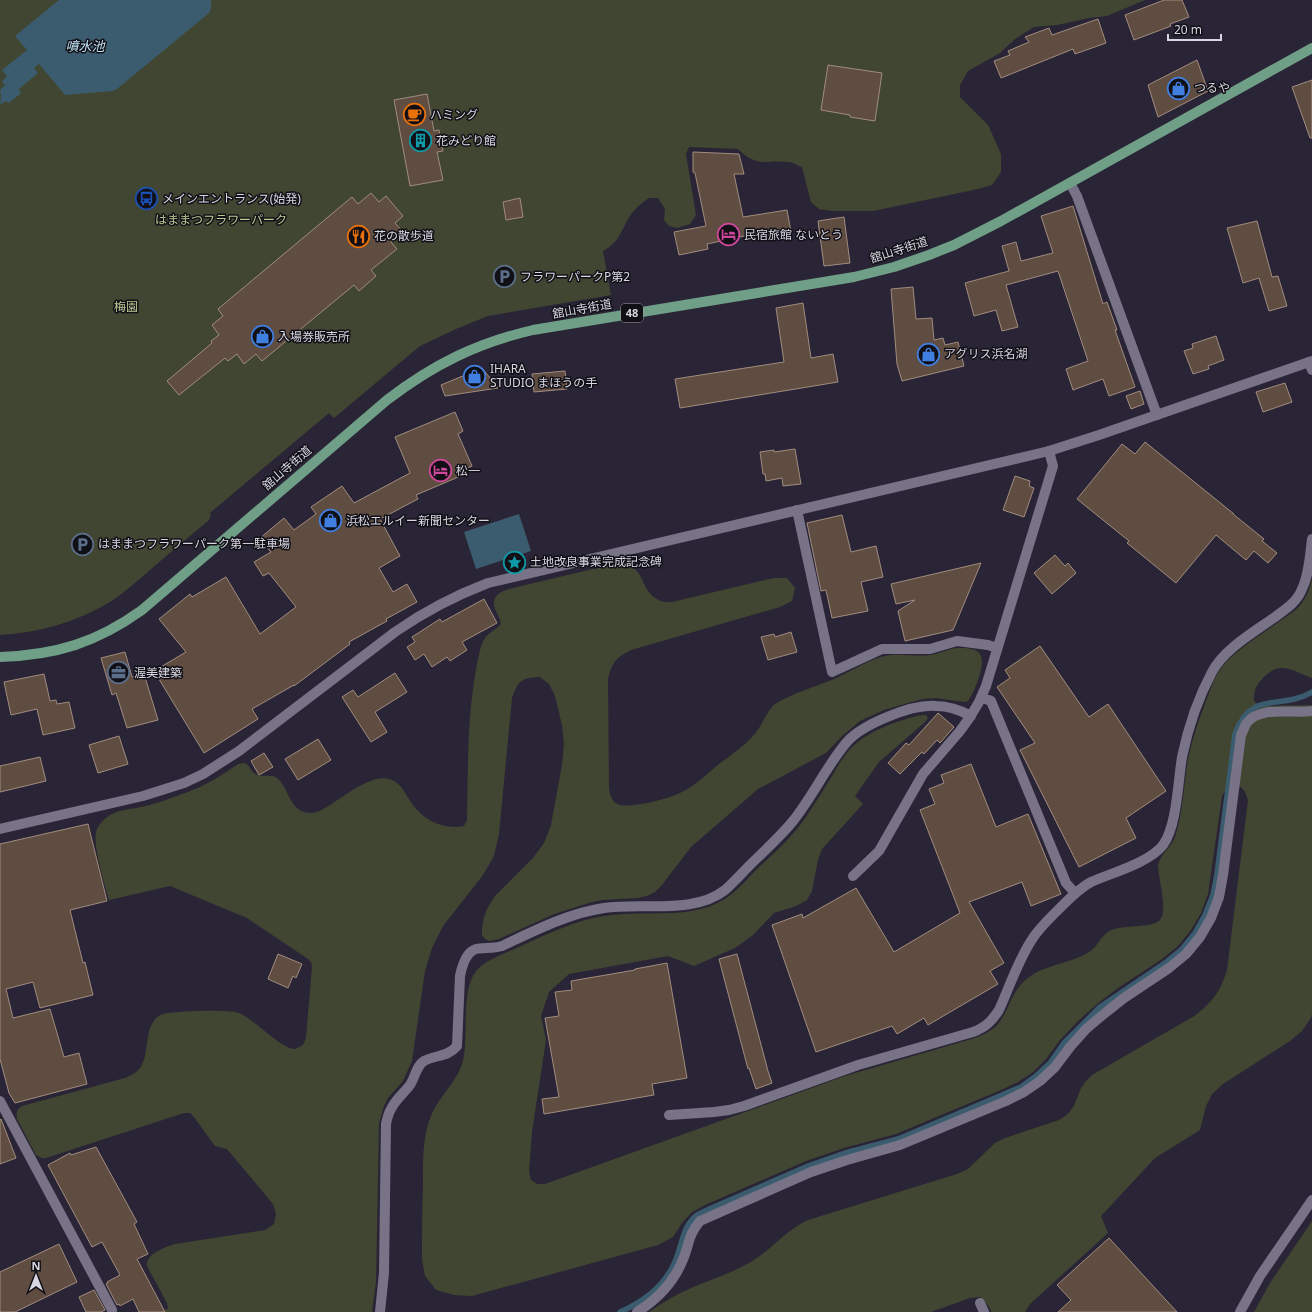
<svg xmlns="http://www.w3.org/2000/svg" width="1312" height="1312" font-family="'Noto Sans','Noto Sans JP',sans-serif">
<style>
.green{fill:#404631}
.water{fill:#3b5c6e}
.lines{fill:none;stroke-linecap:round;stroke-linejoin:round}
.stream{stroke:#3b5c6e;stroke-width:5.5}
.building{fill:#604d42;stroke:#a18c7f}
.minor{stroke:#787387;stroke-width:10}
.tertiary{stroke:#787387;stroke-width:10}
.primary{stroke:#709f88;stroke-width:10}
.labels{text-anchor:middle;stroke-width:3;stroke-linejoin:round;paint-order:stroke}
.shield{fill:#121017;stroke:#9d9ba4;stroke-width:1}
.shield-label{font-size:11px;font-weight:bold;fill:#d8d6e1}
.poi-label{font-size:12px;fill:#d8d6e1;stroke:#121017;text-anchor:start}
.park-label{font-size:12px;fill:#bbcc94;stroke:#121017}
.street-label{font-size:12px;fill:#d8d6e1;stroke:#121017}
.water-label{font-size:13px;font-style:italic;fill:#bfe3f7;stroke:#121017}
</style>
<rect width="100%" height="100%" fill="#2a2536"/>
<path class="green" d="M0 0H1145L1107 16 1089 18 1057 25 1034 27 1015 39 1000 53 968 71 960 85V97L988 125 1001 154V172L992 185 978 189 873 211H833L819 209 811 202 802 167C798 166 794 163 790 162 767 159 758 169 738 149L689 147 686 154 696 215 690 224 677 228 669 226 664 220 665 209 658 198H649C640 204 632 211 627 221 619 235 619 242 603 251L611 295 488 316 456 329 420 346 334 418 329 413 210 513 211 516 208 521C188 537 169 554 150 570 137 581 124 593 110 602 77 622 38 633 0 635Z
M614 564C649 564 636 586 657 599 660 602 668 602 672 602L774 578H787L795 588 792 601 780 607 631 650C615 658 612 663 608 679L609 788C610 796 612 803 620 805 632 808 668 799 680 793 695 786 707 774 719 764 731 755 743 747 753 736 762 727 765 713 775 704 794 693 814 687 834 679 850 672 865 662 881 657 896 652 914 657 930 655 940 654 949 648 959 648 965 648 975 648 979 653 988 661 974 693 968 701L964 702 936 698 922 699 884 710 860 721 842 736 826 753 758 789 691 847 662 885 655 892 647 896 637 898 603 900 592 902 554 914 499 939 489 941 484 938 482 935V928L484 917 488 907 495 896 533 858 544 843 551 825 562 765 564 744 562 725 555 696 549 684 540 677C521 678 519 680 512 698L499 834 494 856 483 875 443 926 432 948 425 971 412 1061 403 1081 388 1098 384 1106 379 1123 376 1282 372 1312H163L168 1308 167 1303 147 1266C145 1254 166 1247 175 1244L265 1230 274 1224 276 1214 273 1204 227 1149 215 1146 194 1117 190 1113H184L46 1158H42L36 1155 17 1119C16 1112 17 1109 22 1106L125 1078C130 1076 136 1073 140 1068 151 1053 142 1022 163 1014 174 1011 229 1009 239 1013 253 1018 282 1050 295 1049 297 1048 301 1046 303 1045L306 1038 312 967 311 962 308 959 247 918 170 886 109 900C105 885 91 842 97 829 100 823 106 817 112 814 120 810 132 809 141 807 155 804 169 799 182 794 198 789 214 780 228 771 232 768 238 763 244 763 249 764 250 770 254 773 261 779 270 773 277 778 290 789 289 813 311 813 318 813 325 808 330 805 346 795 374 772 392 780 402 784 407 797 413 805 424 821 445 830 464 826L467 820C468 768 467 716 477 664 479 656 480 645 485 638 489 632 496 630 501 624 500 618 497 614 495 609 490 593 505 590 517 587Z
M1312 579V678C1303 675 1292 668 1282 668 1273 667 1261 678 1257 686 1254 690 1254 696 1254 701L1257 704 1261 706 1312 705V1013L1311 1018 1302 1031 1290 1041 1223 1084 1212 1094 1206 1106 1200 1130 1155 1158 1101 1216 1108 1233 1030 1304 1025 1312H992L987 1304 980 1297 970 1298 931 1312H649C662 1303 675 1295 689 1289 709 1280 730 1274 749 1263 771 1251 784 1231 808 1220L957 1174 968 1169 995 1143 1005 1138 1059 1120 1068 1114 1074 1106 1081 1088 1086 1081 1092 1075 1196 1015C1214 1000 1220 992 1227 970L1248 800C1244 782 1230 780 1222 796L1208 894 1201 913 1191 930 1178 946 1162 959 1118 988 1097 1004 1078 1021 1060 1040 1046 1059 1033 1072 1018 1082 1001 1090 896 1134 844 1148 806 1161 705 1205 692 1212 682 1223 673 1237 658 1245 472 1296 454 1295 436 1290 425 1276 422 1259C422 1235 422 1211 423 1187 423 1163 422 1138 431 1116 439 1096 458 1081 463 1061 469 1036 460 989 477 970 487 959 504 954 517 948 545 935 575 920 605 916 646 909 694 922 729 896 739 889 748 878 756 870 772 855 788 841 801 824 812 809 821 793 831 778 837 767 844 755 853 746 865 735 882 727 897 722 907 719 916 715 926 715L928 718 925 722 879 762 855 796 863 804 822 849 818 860 812 891 807 900 796 906 774 913 753 935 735 948 694 966 668 956 569 974 549 992 541 1016 546 1040 532 1132 529 1171 531 1180 537 1184H545L845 1076 975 1038C983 1035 992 1031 998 1024 1010 1009 1011 991 1028 978 1045 964 1075 963 1092 950 1099 944 1102 934 1111 930 1123 925 1150 928 1159 921 1169 913 1158 878 1158 865 1161 853 1173 846 1176 834 1183 810 1184 784 1188 759 1192 740 1198 722 1205 704 1209 694 1212 683 1218 673 1231 652 1260 636 1280 621 1287 616 1296 611 1301 604 1307 596 1310 588 1312 579Z
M1312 1221V1312H1254L1270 1283Z"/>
<path class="water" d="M59 0H211V8L209 13 117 89 113 91 65 95 39 64 34 68 38 73 19 89 21 93 9 103 6 101 0 105 1 95 0 90 5 85 2 81 7 76 2 70 27 50 15 36Z
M519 514 531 551 476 569 464 532Z"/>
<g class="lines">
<path class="stream" d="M620 1312C643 1302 662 1288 673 1266 682 1250 681 1228 696 1216 699 1213 704 1212 707 1210L808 1166 845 1153 898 1139 1021 1087 1036 1076 1050 1063 1064 1043 1100 1007 1165 963 1182 949 1195 933 1205 915 1213 895 1217 874 1235 734C1251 689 1280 711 1312 692"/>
</g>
<path class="building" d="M1164 0H1182L1189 17 1170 24 1171 26 1134 40 1125 15Z
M1098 19 1106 43 1075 54 1073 49 1001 78 994 61 1010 55 1008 51 1029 42 1025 37 1049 28 1052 35Z
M1197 60 1208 91 1158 117 1148 85Z
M828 65 882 73 875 121 850 117V115L821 110Z
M1312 80V138H1310L1292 87Z
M427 94 434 131 439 130 443 151 437 152 443 180 410 186 394 100Z
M693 152 739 154 744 174H734L743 217 787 210 791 232 759 237 758 233 707 244 708 249 679 255 674 232 706 226 695 173 693 172Z
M371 193 379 202 386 196 403 216 395 223 403 232 391 242 397 249 371 270 376 276 359 291 354 285 262 361 256 354 244 364 237 354 228 361 225 358 179 395 167 381 212 343 211 341 219 335 212 325 223 316 218 309 352 197 358 204Z
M520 198 523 217 506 220 503 202Z
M1073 206 1103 304 1107 302 1117 330H1115L1135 387 1109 396 1103 379 1073 390 1066 369 1088 361 1058 271 1006 285 1018 327 1002 331 996 310 974 316 965 283 1009 271 1002 246 1016 242 1021 261 1053 253 1041 216Z
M844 217 850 263 824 266 818 221Z
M1257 221 1272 277 1278 276 1287 306 1269 311 1259 278 1243 283 1227 228Z
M913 287 916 319 932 318 934 340 943 338 945 345 958 342 964 366 902 381 897 364 891 289Z
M803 303 811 358 833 354 838 382 680 408 675 379 784 362 776 308Z
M1216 336 1224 360 1208 366 1209 369 1193 374 1184 351 1193 348 1192 344Z
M482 368 498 388 445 396 441 385Z
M565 371 567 389 534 392 532 374Z
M1285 383 1292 402 1263 412 1256 392Z
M1140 391 1144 404 1131 409 1126 396Z
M455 412 463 431 458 434 472 466 461 471 463 475 416 495 418 499 380 519 400 556 379 568 393 592 407 584 417 602 386 619 387 621 349 642 350 644 294 686V685L252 709 258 719 204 753 154 671 186 652 159 619 190 594 192 597 226 577 260 634 296 607 269 573 263 576 254 562 271 552 259 539 284 518 294 530 316 514 311 507 342 486 354 503 410 473 395 437Z
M1145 442 1234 514H1233L1264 539 1262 541 1277 553 1268 563 1254 551 1246 560 1216 535 1176 583 1127 543 1129 541 1077 499 1122 444 1135 454Z
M795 449 801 484 783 486 782 478 766 481 765 474H763L760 452 774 450V452Z
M1015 476 1030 481 1029 486 1034 488 1024 517 1003 510Z
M842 515 851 552 876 546 883 577 861 582 868 611 832 618 826 590 821 591 807 523Z
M1055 555 1065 566 1068 563 1076 573 1052 594 1034 573Z
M981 563 953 630 905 641 898 611 915 600 896 604 891 584Z
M484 599 497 623 462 642 467 650 450 661 447 657 432 667 424 654 415 660 407 647 415 642 412 637 440 619 442 622Z
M791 632 797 652 768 660 761 637 774 634 775 637Z
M1040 646 1089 717 1108 704 1166 791 1126 818 1136 838 1079 867 1020 750 1035 743 997 687 1010 678 1005 670Z
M125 652 132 677 139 675 140 680 145 677 158 720 127 728 116 693 112 695 101 658Z
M395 673 407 692 375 712 387 732 371 742 342 697 353 690 358 697Z
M44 674 50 701 56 700 57 704 69 702 75 728 43 735 37 709 11 715 4 682Z
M938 713 954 727 940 743 937 740 924 754 922 752 900 774 888 763 906 743 909 745Z
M119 736 128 764 98 773 89 745Z
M318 739 331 760 298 780 285 759Z
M264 753 273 767 259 775 251 761Z
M40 757 46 781 0 792V766Z
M971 764 996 827 1028 814 1061 894 1031 906 1022 882 969 902 1004 963 990 971 998 984 928 1025 924 1018 897 1034 892 1026 816 1052 772 925 802 914 803 918 856 888 894 952 960 913 920 810 935 804 929 789 944 783 941 775Z
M88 824 107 901 70 910 83 963 85 962 93 995 40 1008 33 982 6 989 13 1018 50 1009 64 1057 79 1053 87 1084 15 1103 9 1093 0 1059V844Z
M278 954 302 964 296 978 293 976 288 988 268 979Z
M737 954 768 1071 772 1083 756 1089 749 1068 748 1069 719 959Z
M667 963 687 1078 652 1084 654 1095 544 1114 542 1099 559 1097 545 1018 559 1016 555 992 572 990 571 981 635 970V969Z
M1 1119 16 1158 0 1164V1120Z
M96 1147 137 1222 134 1224 148 1254 137 1259 165 1312H139L133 1299 120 1306 119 1304 117 1305 106 1284 108 1283 107 1282 120 1275 102 1242 92 1247 48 1165 70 1153 71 1155Z
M1109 1238 1177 1312H1058L1071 1300 1057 1285Z
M59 1244 77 1282 15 1312H0V1272Z
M94 1290 105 1310 101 1312H86L79 1297Z"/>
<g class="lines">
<path class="minor" d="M1070 183 1077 196 1157 415
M1309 362 1312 370
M797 510 832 672 882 649H930L957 641 988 645 997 648
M981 697 991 701 1066 883 1075 893
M853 876 879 851 923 774 960 731 970 717 979 702 986 686 1053 466 1049 451
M0 1101 112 1310
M669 1115 714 1112 729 1110 744 1106 858 1065 973 1032C986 1027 992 1021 999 1010 1009 988 1018 961 1031 941 1038 929 1049 919 1059 909 1069 899 1078 889 1091 882 1111 873 1149 863 1163 845 1177 826 1178 781 1182 757 1188 728 1198 698 1212 672 1224 649 1254 632 1275 617 1286 609 1297 602 1302 589 1309 575 1310 555 1312 539
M980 1303 984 1312
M380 1312 384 1273 386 1124C387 1119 388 1114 391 1109 395 1100 404 1093 410 1085 415 1078 416 1066 424 1061 435 1055 448 1057 457 1046L460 976C462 966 466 952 476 949 484 947 492 949 502 946 534 931 569 913 604 908 642 902 693 915 725 890 733 883 741 874 749 866 764 851 780 837 793 821 813 796 826 767 846 743 862 724 912 704 936 706 949 706 960 710 971 716
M637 1312C658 1299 675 1281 684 1257 690 1241 688 1236 700 1221L811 1172 847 1160 900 1145 1006 1101 1024 1092 1040 1081 1055 1067 1070 1047 1086 1029 1105 1013 1124 998 1169 968 1186 954 1200 937 1211 918 1219 897 1223 875 1241 735C1243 732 1244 727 1246 724 1259 705 1292 714 1312 711"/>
<path class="tertiary" d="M0 829 143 796 184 783 203 774 239 751 395 632C425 611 454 596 488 583L1049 451 1099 435 1312 361
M1240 1312 1260 1276 1312 1200"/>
<path class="primary" d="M0 657C56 655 96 643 142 610L387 400C434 364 477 343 533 330L854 277 894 267 929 255 954 245 1001 221 1312 48"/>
</g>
<defs>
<symbol id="shop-ring" viewBox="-11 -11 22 22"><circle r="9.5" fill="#121017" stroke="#3f7fe0" stroke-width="1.5"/><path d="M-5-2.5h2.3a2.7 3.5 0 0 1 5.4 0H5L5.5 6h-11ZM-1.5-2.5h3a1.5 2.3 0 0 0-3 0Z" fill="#3f7fe0"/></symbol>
<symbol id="cafe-ring" viewBox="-11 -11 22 22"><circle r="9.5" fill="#121017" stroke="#e8710a" stroke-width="1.5"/><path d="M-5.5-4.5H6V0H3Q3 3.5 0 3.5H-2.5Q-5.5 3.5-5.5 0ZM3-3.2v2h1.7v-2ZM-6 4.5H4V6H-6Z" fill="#e8710a"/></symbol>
<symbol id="building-ring" viewBox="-11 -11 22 22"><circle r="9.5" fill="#121017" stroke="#0f9aa8" stroke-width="1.5"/><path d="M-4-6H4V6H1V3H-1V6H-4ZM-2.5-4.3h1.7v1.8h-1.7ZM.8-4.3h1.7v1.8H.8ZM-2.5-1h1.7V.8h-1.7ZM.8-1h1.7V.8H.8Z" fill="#0f9aa8"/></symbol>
<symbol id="bus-ring" viewBox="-11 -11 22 22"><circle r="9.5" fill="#121017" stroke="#1a4fb4" stroke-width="1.5"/><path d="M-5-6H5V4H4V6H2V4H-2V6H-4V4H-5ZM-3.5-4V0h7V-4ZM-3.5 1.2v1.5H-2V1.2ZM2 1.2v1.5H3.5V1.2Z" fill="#1a4fb4"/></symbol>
<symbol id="hotel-ring" viewBox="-11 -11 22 22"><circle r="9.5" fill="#121017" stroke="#d1479c" stroke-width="1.5"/><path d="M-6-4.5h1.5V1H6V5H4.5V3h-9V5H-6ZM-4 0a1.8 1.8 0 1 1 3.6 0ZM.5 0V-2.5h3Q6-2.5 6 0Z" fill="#d1479c"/></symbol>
<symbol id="restaurant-ring" viewBox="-11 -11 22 22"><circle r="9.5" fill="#121017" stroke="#e8710a" stroke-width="1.5"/><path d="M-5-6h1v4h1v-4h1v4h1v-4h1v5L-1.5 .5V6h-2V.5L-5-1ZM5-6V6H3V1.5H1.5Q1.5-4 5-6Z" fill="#e8710a"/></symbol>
<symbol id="parking-ring" viewBox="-11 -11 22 22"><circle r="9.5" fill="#121017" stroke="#5c6f8a" stroke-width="1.5"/><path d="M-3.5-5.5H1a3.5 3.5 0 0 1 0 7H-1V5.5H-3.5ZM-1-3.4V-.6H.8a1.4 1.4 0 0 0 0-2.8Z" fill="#5c6f8a"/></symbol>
<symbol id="sight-ring" viewBox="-11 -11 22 22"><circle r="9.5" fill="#121017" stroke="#0f9aa8" stroke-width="1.5"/><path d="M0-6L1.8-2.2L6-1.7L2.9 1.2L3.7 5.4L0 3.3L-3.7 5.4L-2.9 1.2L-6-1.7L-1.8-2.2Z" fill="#0f9aa8"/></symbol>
<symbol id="office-ring" viewBox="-11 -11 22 22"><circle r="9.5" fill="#121017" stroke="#5c6f8a" stroke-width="1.5"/><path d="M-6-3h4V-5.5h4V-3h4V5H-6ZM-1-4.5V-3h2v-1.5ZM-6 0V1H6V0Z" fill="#5c6f8a"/></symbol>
</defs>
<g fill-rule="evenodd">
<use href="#shop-ring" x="1166" y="76" width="25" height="25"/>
<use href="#cafe-ring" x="402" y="102" width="25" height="25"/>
<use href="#building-ring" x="408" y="128" width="25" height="25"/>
<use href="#bus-ring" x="134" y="186" width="25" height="25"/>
<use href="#hotel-ring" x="716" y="222" width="25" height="25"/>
<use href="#restaurant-ring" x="346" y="224" width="25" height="25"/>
<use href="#parking-ring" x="492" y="264" width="25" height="25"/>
<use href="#shop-ring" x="250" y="324" width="25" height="25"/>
<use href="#shop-ring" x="916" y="342" width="25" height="25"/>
<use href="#shop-ring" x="462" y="364" width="25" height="25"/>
<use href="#hotel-ring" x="428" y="458" width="25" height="25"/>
<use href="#shop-ring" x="318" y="508" width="25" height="25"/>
<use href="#parking-ring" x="70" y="532" width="25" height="25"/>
<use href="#sight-ring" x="502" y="550" width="25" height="25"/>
<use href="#office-ring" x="106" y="660" width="25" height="25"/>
</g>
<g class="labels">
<rect class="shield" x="621" y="304" width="22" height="18" rx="3"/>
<g class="shield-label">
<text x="632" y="317">48</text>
</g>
<g class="poi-label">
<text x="1194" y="92">つるや</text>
<text x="430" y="119">ハミング</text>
<text x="436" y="145">花みどり館</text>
<text x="162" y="203">メインエントランス(始発)</text>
<text x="744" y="239">民宿旅館 ないとう</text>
<text x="374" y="240">花の散歩道</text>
<text x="520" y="281">フラワーパークP第2</text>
<text x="278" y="341">入場券販売所</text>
<text x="944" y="358">アグリス浜名湖</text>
<text x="490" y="373">IHARA<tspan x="490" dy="14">STUDIO まほうの手</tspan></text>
<text x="456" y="475">松一</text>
<text x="346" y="525">浜松エルイー新聞センター</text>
<text x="98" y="548">はままつフラワーパーク第一駐車場</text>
<text x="530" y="566">土地改良事業完成記念碑</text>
<text x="134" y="677">渥美建築</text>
</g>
<g class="park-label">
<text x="221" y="224">はままつフラワーパーク</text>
<text x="126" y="311">梅園</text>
</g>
<g class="street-label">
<text transform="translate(899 250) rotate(-18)" y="4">舘山寺街道</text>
<text transform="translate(582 309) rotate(-10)" y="4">舘山寺街道</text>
<text transform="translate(287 468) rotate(-41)" y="4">舘山寺街道</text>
</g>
<g class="water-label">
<text x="85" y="51">噴水池</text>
</g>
</g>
<g transform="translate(36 1276)" stroke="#121017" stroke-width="3" paint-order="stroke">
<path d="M0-3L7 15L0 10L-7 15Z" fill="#d8d6e1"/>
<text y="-6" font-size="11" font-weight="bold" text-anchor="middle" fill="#d8d6e1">N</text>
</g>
<path d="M1168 34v6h53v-6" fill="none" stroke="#d8d6e1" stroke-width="2"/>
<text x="1174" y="34" font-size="12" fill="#d8d6e1" stroke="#121017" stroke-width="3" paint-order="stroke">20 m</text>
</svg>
